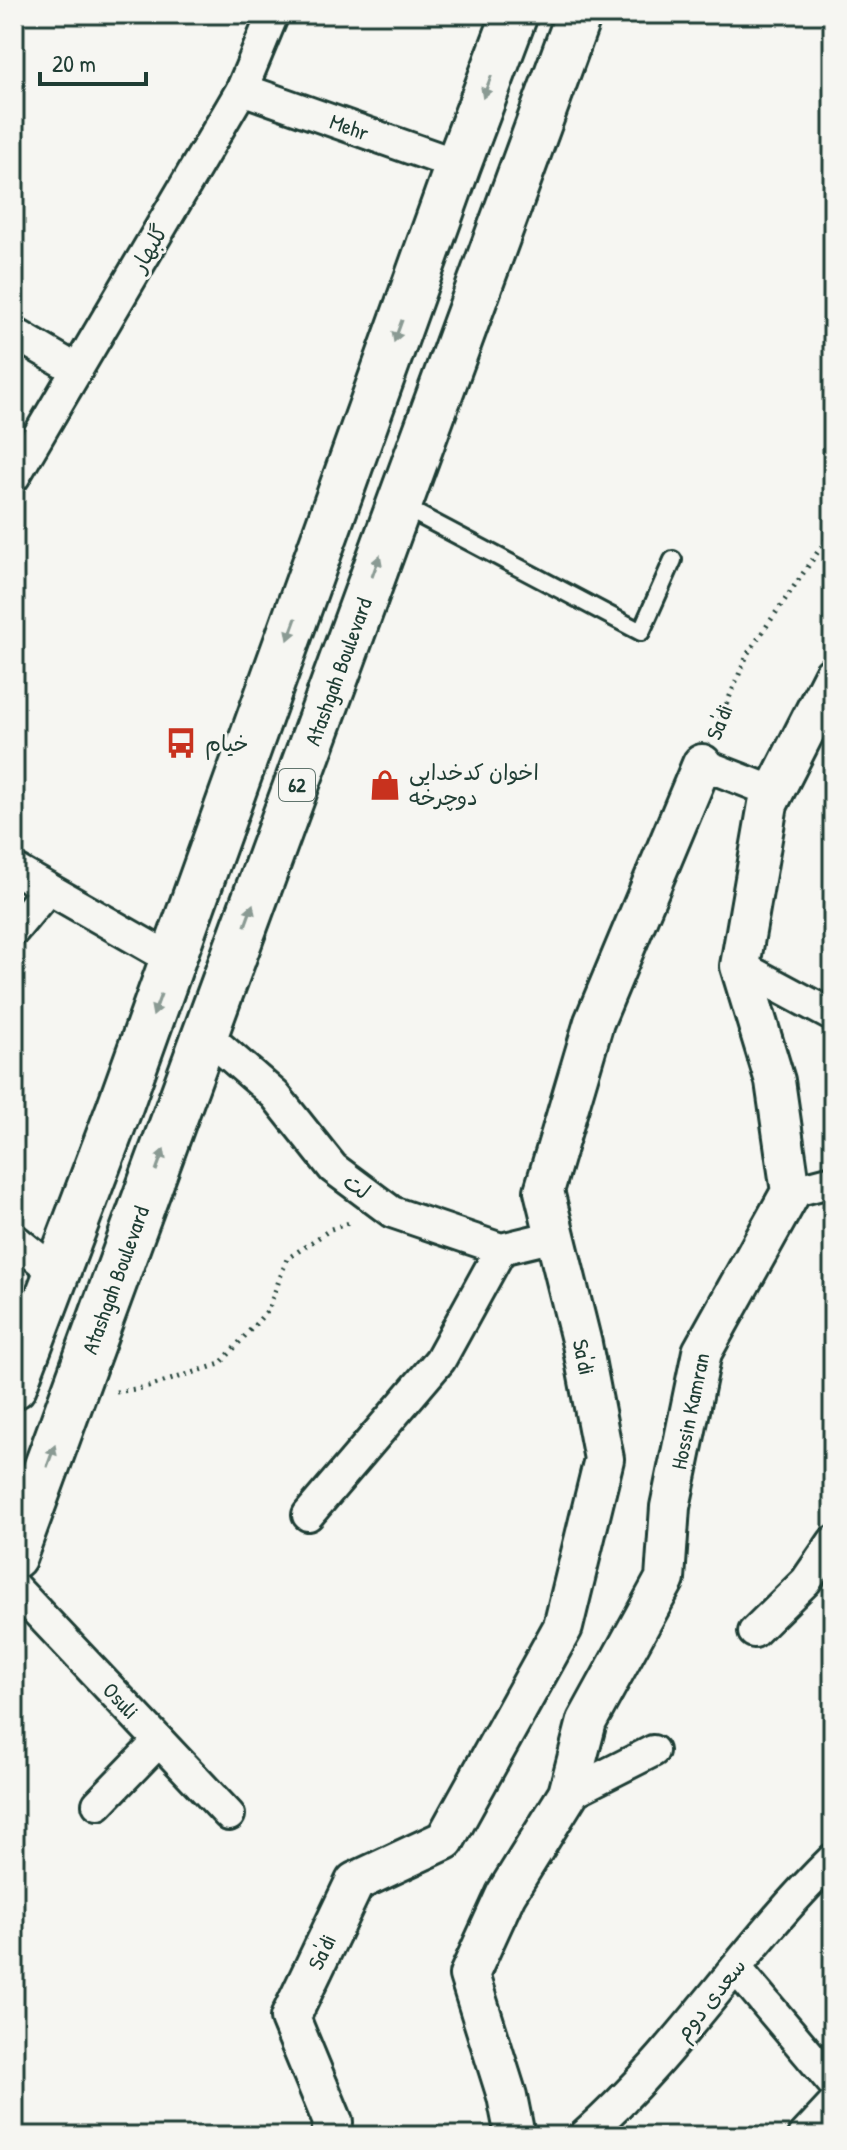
<svg xmlns="http://www.w3.org/2000/svg" width="847" height="2150" font-family="'Patrick Hand','Playpen Sans Arabic',sans-serif">
<style>
.lines{fill:none;stroke-linecap:round;stroke-linejoin:round}
.service-casing{stroke:#1f3d34;stroke-width:22}
.minor-casing{stroke:#1f3d34;stroke-width:36}
.tertiary-casing{stroke:#1f3d34;stroke-width:44}
.primary-casing{stroke:#1f3d34;stroke-width:50}
.path{stroke:#1f3d34;stroke-width:5;stroke-dasharray:2 6;stroke-linecap:butt}
.service{stroke:#f6f6f2;stroke-width:16}
.minor{stroke:#f6f6f2;stroke-width:30}
.tertiary{stroke:#f6f6f2;stroke-width:38}
.primary{stroke:#f6f6f2;stroke-width:44}
.oneway{fill:#8a9a93}
.labels{text-anchor:middle;stroke-width:6;stroke-linejoin:round;paint-order:stroke}
.shield{fill:#f6f6f2;stroke:#60746d;stroke-width:2}
.shield-label{font-size:20px;font-weight:bold;fill:#1f3d34}
.street-label{font-size:22px;fill:#1f3d34;stroke:#f6f6f2}
.poi-label{font-size:22px;fill:#1f3d34;stroke:#f6f6f2;text-anchor:start}
</style>
<rect width="100%" height="100%" fill="#f6f6f2"/>
<filter id="ink" filterUnits="userSpaceOnUse"><feTurbulence type="fractalNoise" baseFrequency=".0125" numOctaves="2"/><feDisplacementMap in="SourceGraphic" scale="16" xChannelSelector="R" yChannelSelector="G"/><feConvolveMatrix kernelMatrix="1 2 1 2 8 2 1 2 1" color-interpolation-filters="sRGB"/></filter>
<g filter="url(#ink)">
<g class="lines">
<defs>
<path id="service" d="M400 505 641 632 673 560"/>
<g id="minor">
<path id="s1" d="M242 89 458 165"/>
<path d="M14 333 77 370"/>
<path d="M14 477 242 89 273 14"/>
<path d="M702 764 774 792"/>
<path d="M14 869 173 960"/>
<path d="M14 930 48 889"/>
<path d="M740 966 833 1016"/>
<path d="M206 1035 275 1095 333 1168 392 1212 501 1249 555 1236"/>
<path d="M791 1192 833 1181"/>
<path d="M14 1239 56 1273"/>
<path d="M308 1515 440 1360 501 1249"/>
<path id="s2" d="M14 1587 229 1815"/>
<path d="M754 1632 806 1581 833 1542"/>
<path d="M568 1794 653 1751"/>
<path d="M98 1804 159 1741"/>
<path d="M736 1968 833 2083"/>
<path d="M584 2136C678 2054 743 1946 833 1859"/>
<path d="M804 2136 833 2105"/>
</g>
<g id="tertiary">
<path id="s3" d="M331 2136 333 2122 290 2018 355 1882 445 1840 563 1627 604 1459 582 1344 544 1191 594 1022 702 764"/>
<path id="s4" d="M515 2136 507 2096 469 1975 506 1894 568 1794 587 1721 665 1579 670 1507 702 1352 791 1192 775 1081 740 966 768 804 833 676"/>
</g>
<g id="primary">
<path d="M14 1386 119 1109 458 165 515 14"/>
<path id="s5" d="M14 1556 579 14"/>
</g>
</defs>
<use href="#service" class="service-casing"/>
<use href="#minor" class="minor-casing"/>
<use href="#tertiary" class="tertiary-casing"/>
<use href="#primary" class="primary-casing"/>
<path class="path" d="M714 734 748 653 833 530
M116 1392 148 1387 220 1364 268 1310 287 1259 331 1229 352 1222"/>
<use href="#service" class="service"/>
<use href="#minor" class="minor"/>
<use href="#tertiary" class="tertiary"/>
<use href="#primary" class="primary"/>
</g>
<defs><path id="oneway-solid" d="M-6-.8H1V-3.2L6.5 0L1 3.2V.8H-6Z" transform="scale(2)"/></defs>
<g class="oneway">
<use href="#oneway-solid" transform="translate(487 87) rotate(111)"/>
<use href="#oneway-solid" transform="translate(398 331) rotate(110)"/>
<use href="#oneway-solid" transform="translate(376 566) rotate(-70)"/>
<use href="#oneway-solid" transform="translate(292 629) rotate(110)"/>
<use href="#oneway-solid" transform="translate(249 915) rotate(-70)"/>
<use href="#oneway-solid" transform="translate(157 1005) rotate(110)"/>
<use href="#oneway-solid" transform="translate(160 1160) rotate(-70)"/>
<use href="#oneway-solid" transform="translate(51 1456) rotate(-70)"/>
</g>
</g>
<defs>
<symbol id="bus-bare" viewBox="-9 -9 18 18"><path d="M-5-6H5V4H4V6H2V4H-2V6H-4V4H-5ZM-3.5-4V0h7V-4ZM-3.5 1.2v1.5H-2V1.2ZM2 1.2v1.5H3.5V1.2Z" fill="#c8321e" stroke="#f6f6f2" stroke-width="2.5" paint-order="stroke"/></symbol>
<symbol id="shop-bare" viewBox="-9 -9 18 18"><path d="M-5-2.5h2.3a2.7 3.5 0 0 1 5.4 0H5L5.5 6h-11ZM-1.5-2.5h3a1.5 2.3 0 0 0-3 0Z" fill="#c8321e" stroke="#f6f6f2" stroke-width="2.5" paint-order="stroke"/></symbol>
</defs>
<g fill-rule="evenodd">
<use href="#bus-bare" x="159" y="721" width="44" height="44"/>
<use href="#shop-bare" x="363" y="763" width="44" height="44"/>
</g>
<g class="labels">
<rect class="shield" x="279" y="769" width="36" height="32" rx="6"/>
<g class="shield-label">
<text x="297" y="792">62</text>
</g>
<g class="street-label">
<text dy="8" stroke="none"><textPath href="#s1" startOffset="114">Mehr</textPath></text>
<text transform="translate(149 248) rotate(-60)" y="8">گلبهار</text>
<text dy="8" stroke="none"><textPath href="#s5" startOffset="942">Atashgah Boulevard</textPath></text>
<text transform="translate(719 722) rotate(-68)" y="8">Sa'di</text>
<text transform="translate(357 1186) rotate(37)" y="8">لت</text>
<text dy="8" stroke="none"><textPath href="#s5" startOffset="294">Atashgah Boulevard</textPath></text>
<text transform="translate(584 1357) rotate(78)" y="8">Sa'di</text>
<text dy="8" stroke="none"><textPath href="#s4" startOffset="782">Hossin Kamran</textPath></text>
<text dy="8" stroke="none"><textPath href="#s2" startOffset="156">Osuli</textPath></text>
<text dy="8" stroke="none"><textPath href="#s3" startOffset="200">Sa'di</textPath></text>
<text transform="translate(710 1999) rotate(-51)" y="8">سعدی دوم</text>
</g>
<g class="poi-label">
<text x="205" y="751">خیام</text>
<text x="409" y="780">اخوان کدخدایی<tspan x="409" dy="25">دوچرخه</tspan></text>
</g>
</g>
<rect width="847" height="2150" fill="none" stroke="#f6f6f2" stroke-width="48"/>
<rect x="24" y="24" width="799" height="2102" fill="none" stroke="#1f3d34" stroke-width="3" filter="url(#ink)"/>
<path d="M40 72v12h106v-12" fill="none" stroke="#1f3d34" stroke-width="4"/>
<text x="52" y="72" font-size="24" fill="#1f3d34" stroke="#f6f6f2" stroke-width="6" paint-order="stroke">20 m</text>
</svg>
